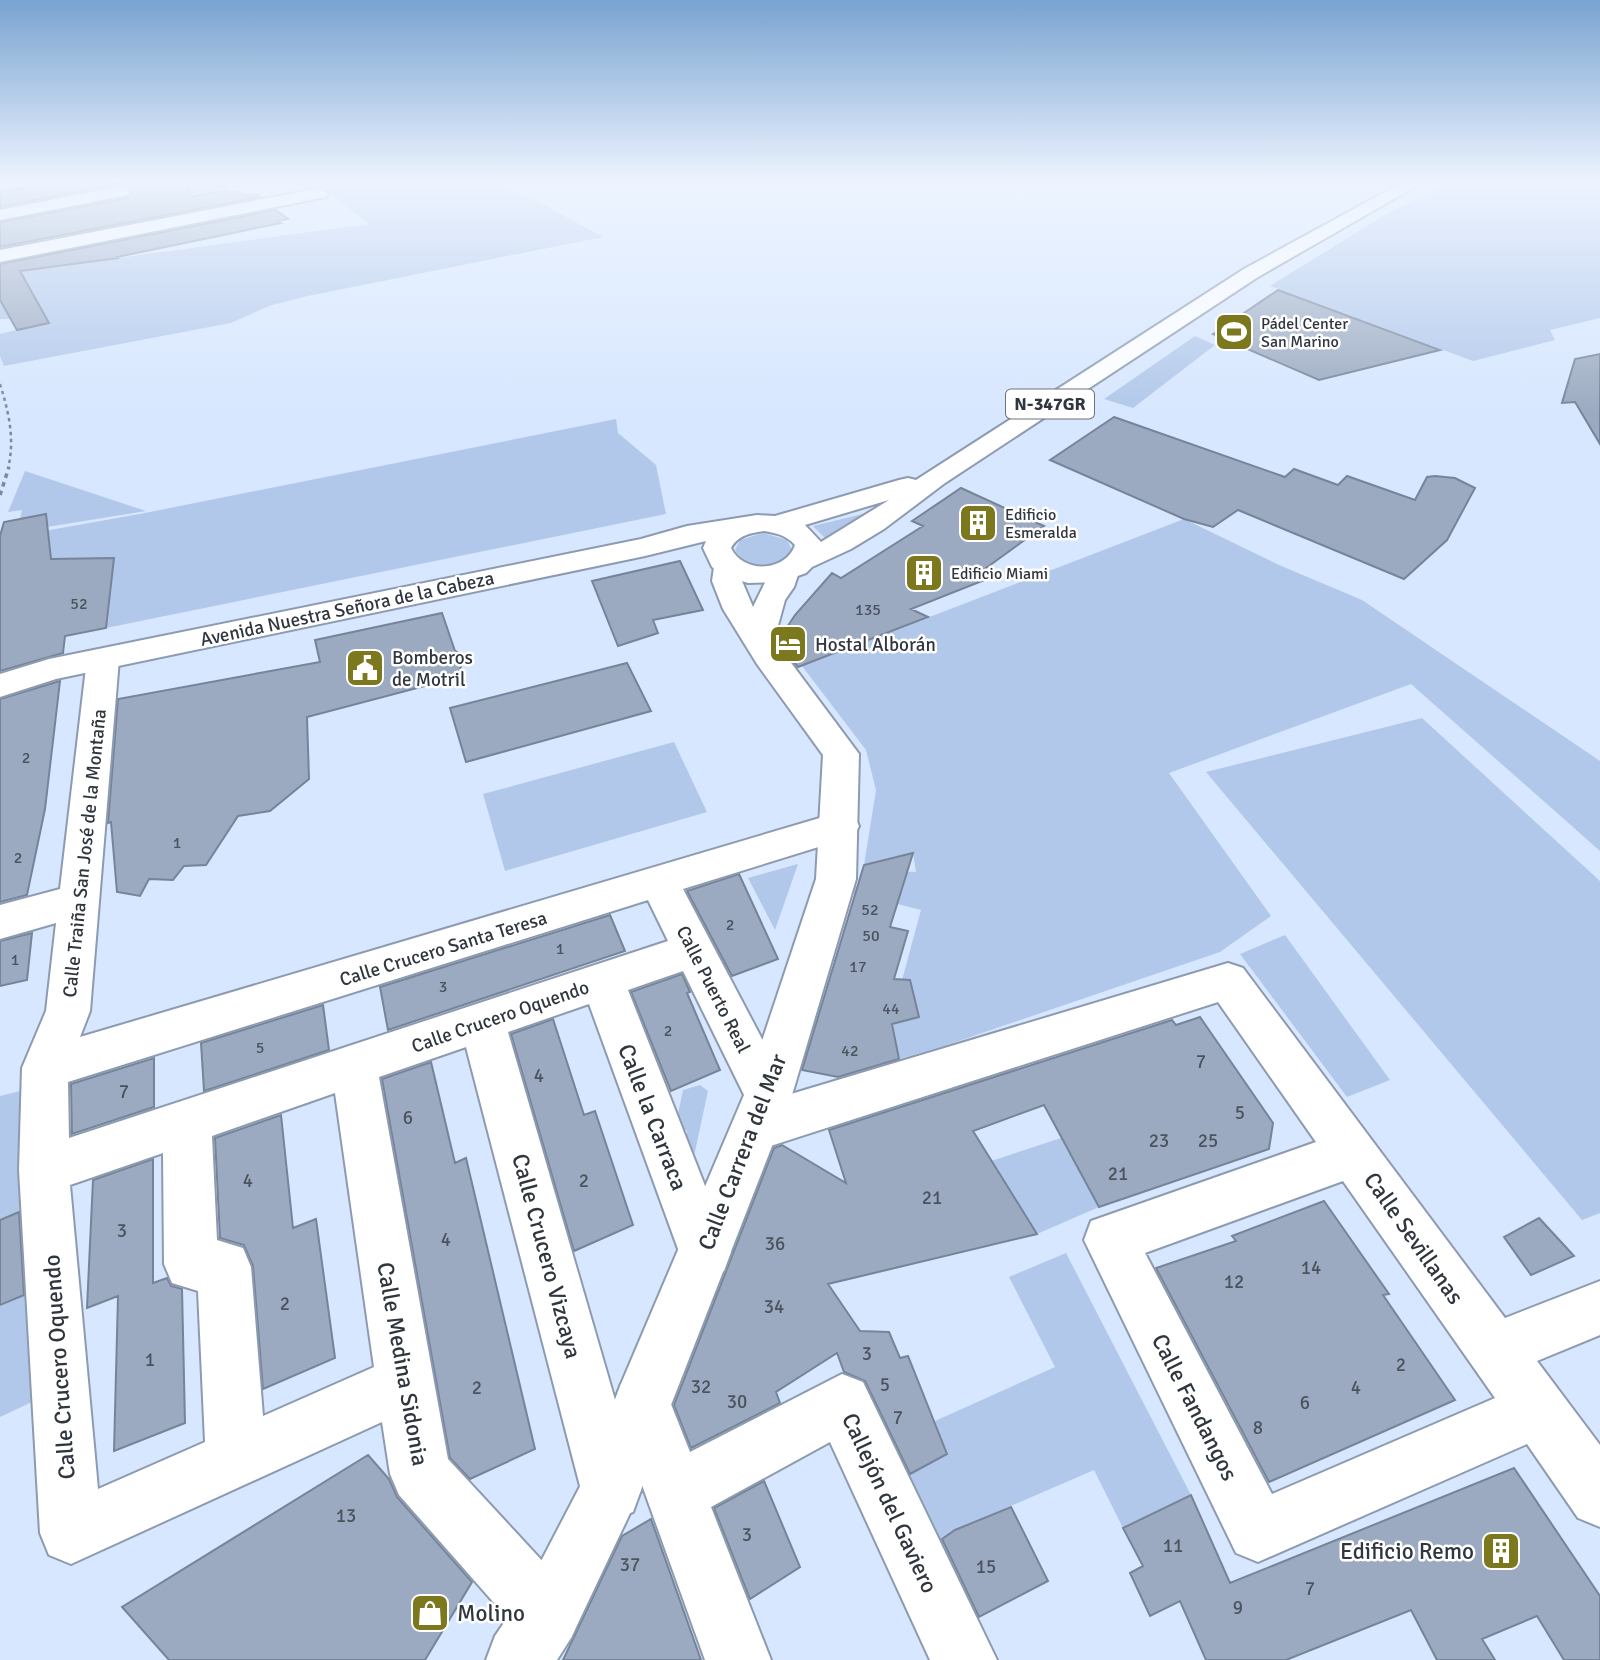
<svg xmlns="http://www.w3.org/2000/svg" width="1600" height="1660" font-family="Signika,sans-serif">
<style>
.green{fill:#b1c8ea}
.building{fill:#9baac0;stroke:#768499;stroke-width:2}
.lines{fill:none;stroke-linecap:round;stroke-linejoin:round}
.street-casing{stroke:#8c9bb0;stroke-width:4}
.secondary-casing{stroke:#8c9bb0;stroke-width:4}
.highway-casing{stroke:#8c9bb0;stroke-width:4}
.path-far1{stroke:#7e8999;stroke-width:2.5;stroke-dasharray:3.5 3.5;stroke-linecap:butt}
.path{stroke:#7e8999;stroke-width:3.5;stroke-dasharray:4.5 4.5;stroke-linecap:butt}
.street{fill:#fff;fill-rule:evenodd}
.secondary{fill:#fff;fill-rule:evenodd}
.highway{fill:#fff;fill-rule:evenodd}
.labels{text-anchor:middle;stroke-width:5;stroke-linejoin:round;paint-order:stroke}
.far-poi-label{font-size:16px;fill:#30363f;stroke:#fff;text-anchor:start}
.number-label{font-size:16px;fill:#4b535f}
.shield{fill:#fff;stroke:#6e7279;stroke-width:2}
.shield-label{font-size:18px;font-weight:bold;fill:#30363f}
.street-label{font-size:19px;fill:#30363f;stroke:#fff}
.poi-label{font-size:19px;fill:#30363f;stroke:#fff;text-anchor:start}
.near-number-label{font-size:19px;fill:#4b535f}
.near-street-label{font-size:23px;fill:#30363f;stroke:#fff}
.near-poi-label{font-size:23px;fill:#30363f;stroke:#fff;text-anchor:end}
</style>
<rect width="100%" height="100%" fill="#d7e7ff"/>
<path class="green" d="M123 181H269L152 202Z
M294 181H482L533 199 603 237 303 297 269 306 231 323 4 366 0 356V334L49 322 47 319H0V274L369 224 319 185Z
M1452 181H1600V318L1550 330 1555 340 1473 361 1270 286 1388 213Z
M1195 336 1215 345 1133 408 1104 399Z
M616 419 618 433 656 465 666 514 106 628 113 558 0 560V539L145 513Z
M25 471 146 511 47 527 45 514 20 519 22 510 8 512Z
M879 510 827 540 813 526Z
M1184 519 1279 565 1362 600 1600 761V851L1411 684 1169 773 1271 916 1220 952 947 1045 899 1059 893 1023 919 1016 910 980H902L921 910 850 892C863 878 897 870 916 872L913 853 864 865 876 790 866 750 802 666Z
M763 533 787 540 792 550 789 555C775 568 745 570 735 550L740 540Z
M1422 718 1600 881V1213L1582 1220 1206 772Z
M674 742 707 812 505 871 483 794Z
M798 864 775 930 748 878Z
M1285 935 1390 1080 1347 1097 1240 954Z
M700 1085 708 1091 694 1156 684 1154 687 1131 676 1123 683 1090Z
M24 1090 35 1205 0 1220V1096Z
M1061 1138 1099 1207 1037 1234 991 1161Z
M1066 1253 1191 1495 1123 1528 1094 1470 955 1530 925 1551 892 1483 947 1454 935 1421 1055 1367 1009 1277Z
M40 1287 49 1394 0 1417V1305Z"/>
<path class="building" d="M35 181H188L190 197 227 190 230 192 238 191 245 196 256 194 260 197 0 247V222L129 198 132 192 121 183 0 207V192L31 187Z
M276 210 288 219 278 221 281 223 117 257 118 258 20 271 49 323 17 330 0 300V264Z
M1278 290 1440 350 1319 380 1213 334Z
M1600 354V444L1575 402 1562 403 1575 359Z
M1114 417 1285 477 1294 469 1338 485 1347 476 1415 500 1427 477 1435 476 1455 478 1475 488 1447 540 1404 579 1238 510 1213 527 1184 519 1050 460Z
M961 488 1044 526 982 571 992 577 911 609 928 617 798 667 779 643 780 638 795 615 832 573 841 578 923 526 912 521Z
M46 514 51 559 114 558 106 628 65 636 63 653 0 671V536L4 522Z
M680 561 703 610 653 620 658 633 618 646 592 581Z
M442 613 455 651 463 655 459 677 307 717 309 779 270 811 238 816 206 865 184 866 173 880 149 879 140 896 117 892 111 822 108 823 118 699 320 662 315 640Z
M627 663 651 711 466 762 450 708Z
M60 681 45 809 27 895 0 902V699Z
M913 853 890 927 908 931 894 979 910 980 919 1017 892 1024 899 1059 838 1077 802 1070 864 865Z
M739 874 778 959 732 976 687 891Z
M610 915 625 951 388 1030 380 987Z
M32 933 27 980 0 986V941Z
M682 974 690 992 687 993 720 1070 671 1091 631 992Z
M323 1005 329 1050 204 1091 201 1043Z
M1200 1017 1273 1123 1269 1149 1099 1207 1044 1105 973 1131 1037 1234 828 1284 860 1331 889 1332 900 1358 908 1356 947 1454 910 1474 865 1381 844 1372 837 1353 776 1392 780 1403 691 1448 674 1405 774 1148 782 1145 846 1183 829 1130 1172 1020 1176 1025Z
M553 1019 584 1115 595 1111 633 1225 574 1251 511 1034Z
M154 1058V1107L72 1134 71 1084Z
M431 1062 455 1163 466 1158 535 1449 470 1479 450 1458 382 1079Z
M281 1115 293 1228 316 1219 335 1358 263 1389 253 1266 244 1245 220 1238 215 1138Z
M153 1159V1283L167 1278 171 1286 182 1289 185 1423 114 1451 118 1296 87 1308 93 1180Z
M1324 1201 1389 1294 1383 1295 1455 1400 1269 1482 1156 1268 1236 1241 1232 1236Z
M19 1212 24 1295 0 1305V1220Z
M1539 1218 1574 1256 1531 1275 1504 1237Z
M368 1455 389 1479 397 1497 472 1582 425 1660H169L122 1607Z
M1514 1468 1600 1596V1660H1564L1537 1616 1482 1639 1495 1660H1437L1411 1610 1286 1660H1206L1180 1601 1150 1616 1130 1573 1143 1566 1123 1528 1191 1495 1230 1583Z
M764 1481 800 1567 750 1599 714 1508Z
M1011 1507 1048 1581 979 1617 942 1539 955 1530Z
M651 1519 701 1660H563L622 1536Z"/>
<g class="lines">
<defs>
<path id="street" d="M0 181H32L30 184 0 190Z
M122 186 130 191 128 195 0 220V210Z
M320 188 328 193 326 197 0 262V250Z
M103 649 115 652 119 659 90 1011 80 1037 840 812 854 816 859 826 854 836 683 889 791 1094 1228 963 1243 968 1505 1318 1600 1281V1335L1537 1361 1600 1445V1527L1578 1518 1527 1444 1258 1562 1236 1553 1084 1240 1091 1221 1316 1142 1218 1002 755 1151 738 1144 731 1128 738 1112 750 1107 683 971 628 990 731 1252 724 1271 705 1278 686 1271 589 1004 508 1032 615 1400 621 1384 642 1376 663 1384 690 1452 842 1374 863 1382 997 1660H930L830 1442 711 1507 771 1660H705L633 1460 641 1490 633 1512 611 1520 589 1512 581 1490 466 1047 379 1077 448 1459 571 1592 581 1615 571 1638 548 1648 525 1638 399 1495 390 1474 382 1422 71 1564 49 1555 40 1533 19 1170 22 1068 46 1011 56 923 0 939V905L60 889 87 659 91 652ZM648 900 668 941 69 1138 68 1082ZM335 1093 374 1367 263 1416 251 1267 243 1248 217 1240 212 1136ZM163 1153 164 1264 172 1283 198 1291 205 1442 98 1489 70 1185ZM1343 1181 1495 1398 1272 1494 1145 1253Z"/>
<path id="secondary" d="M729 558 739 561 744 567 742 581 753 607 773 566 784 563 795 566 799 572 794 587 785 600 774 640 859 754 856 879 792 1095 671 1405 641 1490 571 1638 557 1660H486L495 1636 525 1592 587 1473 621 1384 744 1095 816 879 823 755 757 664 723 609 712 581 714 567 719 561Z"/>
<path id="highway" d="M1405 181H1425L1258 277 945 483 884 529 851 549 812 567 806 573 781 582 748 583 723 575 712 567 703 548 706 541 645 556 56 679 0 697V674L49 659 641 539 687 526 757 515 775 516 899 480 908 478 916 480 1244 269ZM889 500 821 542 805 525ZM764 531C776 533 786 535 795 545 786 572 743 574 731 548 738 535 751 533 764 531Z"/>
</defs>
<use href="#street" class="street-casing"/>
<use href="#secondary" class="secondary-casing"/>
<use href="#highway" class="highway-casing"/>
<path class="path-far1" d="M0 384C9 413 15 439 8 469"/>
<path class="path" d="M0 495 9 467"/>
<use href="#street" class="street"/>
<use href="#secondary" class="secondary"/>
<use href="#highway" class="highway"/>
</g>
<linearGradient id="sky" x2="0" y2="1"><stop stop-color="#79a3d0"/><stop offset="0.44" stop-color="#edf4ff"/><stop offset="1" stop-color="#edf4ff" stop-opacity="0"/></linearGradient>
<rect width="1600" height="413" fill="url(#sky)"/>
<defs>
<symbol id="stadium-square" viewBox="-11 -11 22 22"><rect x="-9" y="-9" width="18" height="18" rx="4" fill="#7b781e" stroke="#fff"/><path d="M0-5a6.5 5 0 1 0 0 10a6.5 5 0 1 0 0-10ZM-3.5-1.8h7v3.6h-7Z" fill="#fff"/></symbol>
<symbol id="building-square" viewBox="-11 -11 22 22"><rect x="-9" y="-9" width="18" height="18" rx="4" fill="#7b781e" stroke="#fff"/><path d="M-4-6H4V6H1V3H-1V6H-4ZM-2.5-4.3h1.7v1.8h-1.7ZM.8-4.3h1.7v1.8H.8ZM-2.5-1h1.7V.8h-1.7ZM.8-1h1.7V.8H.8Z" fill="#fff"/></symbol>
<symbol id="hotel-square" viewBox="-11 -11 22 22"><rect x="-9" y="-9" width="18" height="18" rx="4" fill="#7b781e" stroke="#fff"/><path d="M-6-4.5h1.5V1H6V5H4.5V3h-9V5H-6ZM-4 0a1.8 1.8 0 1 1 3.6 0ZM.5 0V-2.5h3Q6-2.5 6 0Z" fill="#fff"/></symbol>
<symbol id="civic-square" viewBox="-11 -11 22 22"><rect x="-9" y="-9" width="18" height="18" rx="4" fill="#7b781e" stroke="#fff"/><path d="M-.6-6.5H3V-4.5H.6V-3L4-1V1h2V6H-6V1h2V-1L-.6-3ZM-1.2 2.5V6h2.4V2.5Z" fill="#fff"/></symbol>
<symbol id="shop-square" viewBox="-11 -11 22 22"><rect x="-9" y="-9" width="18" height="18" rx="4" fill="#7b781e" stroke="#fff"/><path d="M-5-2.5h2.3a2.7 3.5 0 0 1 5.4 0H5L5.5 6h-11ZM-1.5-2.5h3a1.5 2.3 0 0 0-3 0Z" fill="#fff"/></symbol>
</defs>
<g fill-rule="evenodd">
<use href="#stadium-square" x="1212" y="310" width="44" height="44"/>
<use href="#building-square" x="956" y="501" width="44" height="44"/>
<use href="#building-square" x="902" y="551" width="44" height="44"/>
<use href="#hotel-square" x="766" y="622" width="44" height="44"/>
<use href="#civic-square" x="343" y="646" width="44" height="44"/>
<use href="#building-square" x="1479" y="1529" width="44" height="44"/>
<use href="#shop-square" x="408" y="1591" width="44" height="44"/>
</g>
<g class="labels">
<g class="far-poi-label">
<text x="1261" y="329">Pádel Center<tspan x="1261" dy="18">San Marino</tspan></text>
<text x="1005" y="520">Edificio<tspan x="1005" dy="18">Esmeralda</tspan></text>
<text x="951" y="579">Edificio Miami</text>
</g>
<g class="number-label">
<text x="79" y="609">52</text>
<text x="868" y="615">135</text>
<text x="26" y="763">2</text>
<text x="177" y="848">1</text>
<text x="18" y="863">2</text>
<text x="870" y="915">52</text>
<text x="730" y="930">2</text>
<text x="871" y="941">50</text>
<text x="560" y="954">1</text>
<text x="15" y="965">1</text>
<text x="858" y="972">17</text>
<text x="443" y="992">3</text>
<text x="891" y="1014">44</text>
<text x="668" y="1036">2</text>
<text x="260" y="1053">5</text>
<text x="850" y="1056">42</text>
</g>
<rect class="shield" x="1006" y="389.5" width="88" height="29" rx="5"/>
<g class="shield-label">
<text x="1050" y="410">N-347GR</text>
</g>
<g class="street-label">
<text transform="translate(347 608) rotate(-12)" y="7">Avenida Nuestra Señora de la Cabeza</text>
<text transform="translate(84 853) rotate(-84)" y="7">Calle Traiña San José de la Montaña</text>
<text transform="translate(443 948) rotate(-17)" y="7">Calle Crucero Santa Teresa</text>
<text transform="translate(714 989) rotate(63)" y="7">Calle Puerto Real</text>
<text transform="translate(500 1016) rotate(-19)" y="7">Calle Crucero Oquendo</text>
</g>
<g class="poi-label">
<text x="815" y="651">Hostal Alborán</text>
<text x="392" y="664">Bomberos<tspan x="392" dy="22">de Motril</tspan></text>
</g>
<g class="near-number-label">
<text x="1201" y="1068">7</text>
<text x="539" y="1082">4</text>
<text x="124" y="1098">7</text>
<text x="1240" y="1119">5</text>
<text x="408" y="1124">6</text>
<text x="1159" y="1147">23</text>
<text x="1208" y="1147">25</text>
<text x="1118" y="1180">21</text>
<text x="248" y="1187">4</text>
<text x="584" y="1187">2</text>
<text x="932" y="1204">21</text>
<text x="122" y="1237">3</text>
<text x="446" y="1246">4</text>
<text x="775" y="1250">36</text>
<text x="1311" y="1274">14</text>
<text x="1234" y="1288">12</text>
<text x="285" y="1310">2</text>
<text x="774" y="1313">34</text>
<text x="867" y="1360">3</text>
<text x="150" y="1366">1</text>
<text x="1401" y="1371">2</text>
<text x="885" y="1391">5</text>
<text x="701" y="1393">32</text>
<text x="477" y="1394">2</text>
<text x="1356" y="1394">4</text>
<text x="737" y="1408">30</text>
<text x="1305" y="1409">6</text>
<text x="898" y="1424">7</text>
<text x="1258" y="1434">8</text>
<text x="346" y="1522">13</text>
<text x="747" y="1541">3</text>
<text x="1173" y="1552">11</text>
<text x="630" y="1571">37</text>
<text x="986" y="1573">15</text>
<text x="1310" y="1595">7</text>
<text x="1238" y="1614">9</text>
</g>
<g class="near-street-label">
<text transform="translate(653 1117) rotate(69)" y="8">Calle la Carraca</text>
<text transform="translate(742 1152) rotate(-69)" y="8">Calle Carrera del Mar</text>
<text transform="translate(1414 1238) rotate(55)" y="8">Calle Sevillanas</text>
<text transform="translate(547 1256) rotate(75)" y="8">Calle Crucero Vizcaya</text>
<text transform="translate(403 1364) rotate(80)" y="8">Calle Medina Sidonia</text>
<text transform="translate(59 1367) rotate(-94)" y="8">Calle Crucero Oquendo</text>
<text transform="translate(1195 1407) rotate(63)" y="8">Calle Fandangos</text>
<text transform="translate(890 1503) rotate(65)" y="8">Callejón del Gaviero</text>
</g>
<g class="near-poi-label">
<text x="1474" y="1559">Edificio Remo</text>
<text x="457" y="1621" text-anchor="start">Molino</text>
</g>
</g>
</svg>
